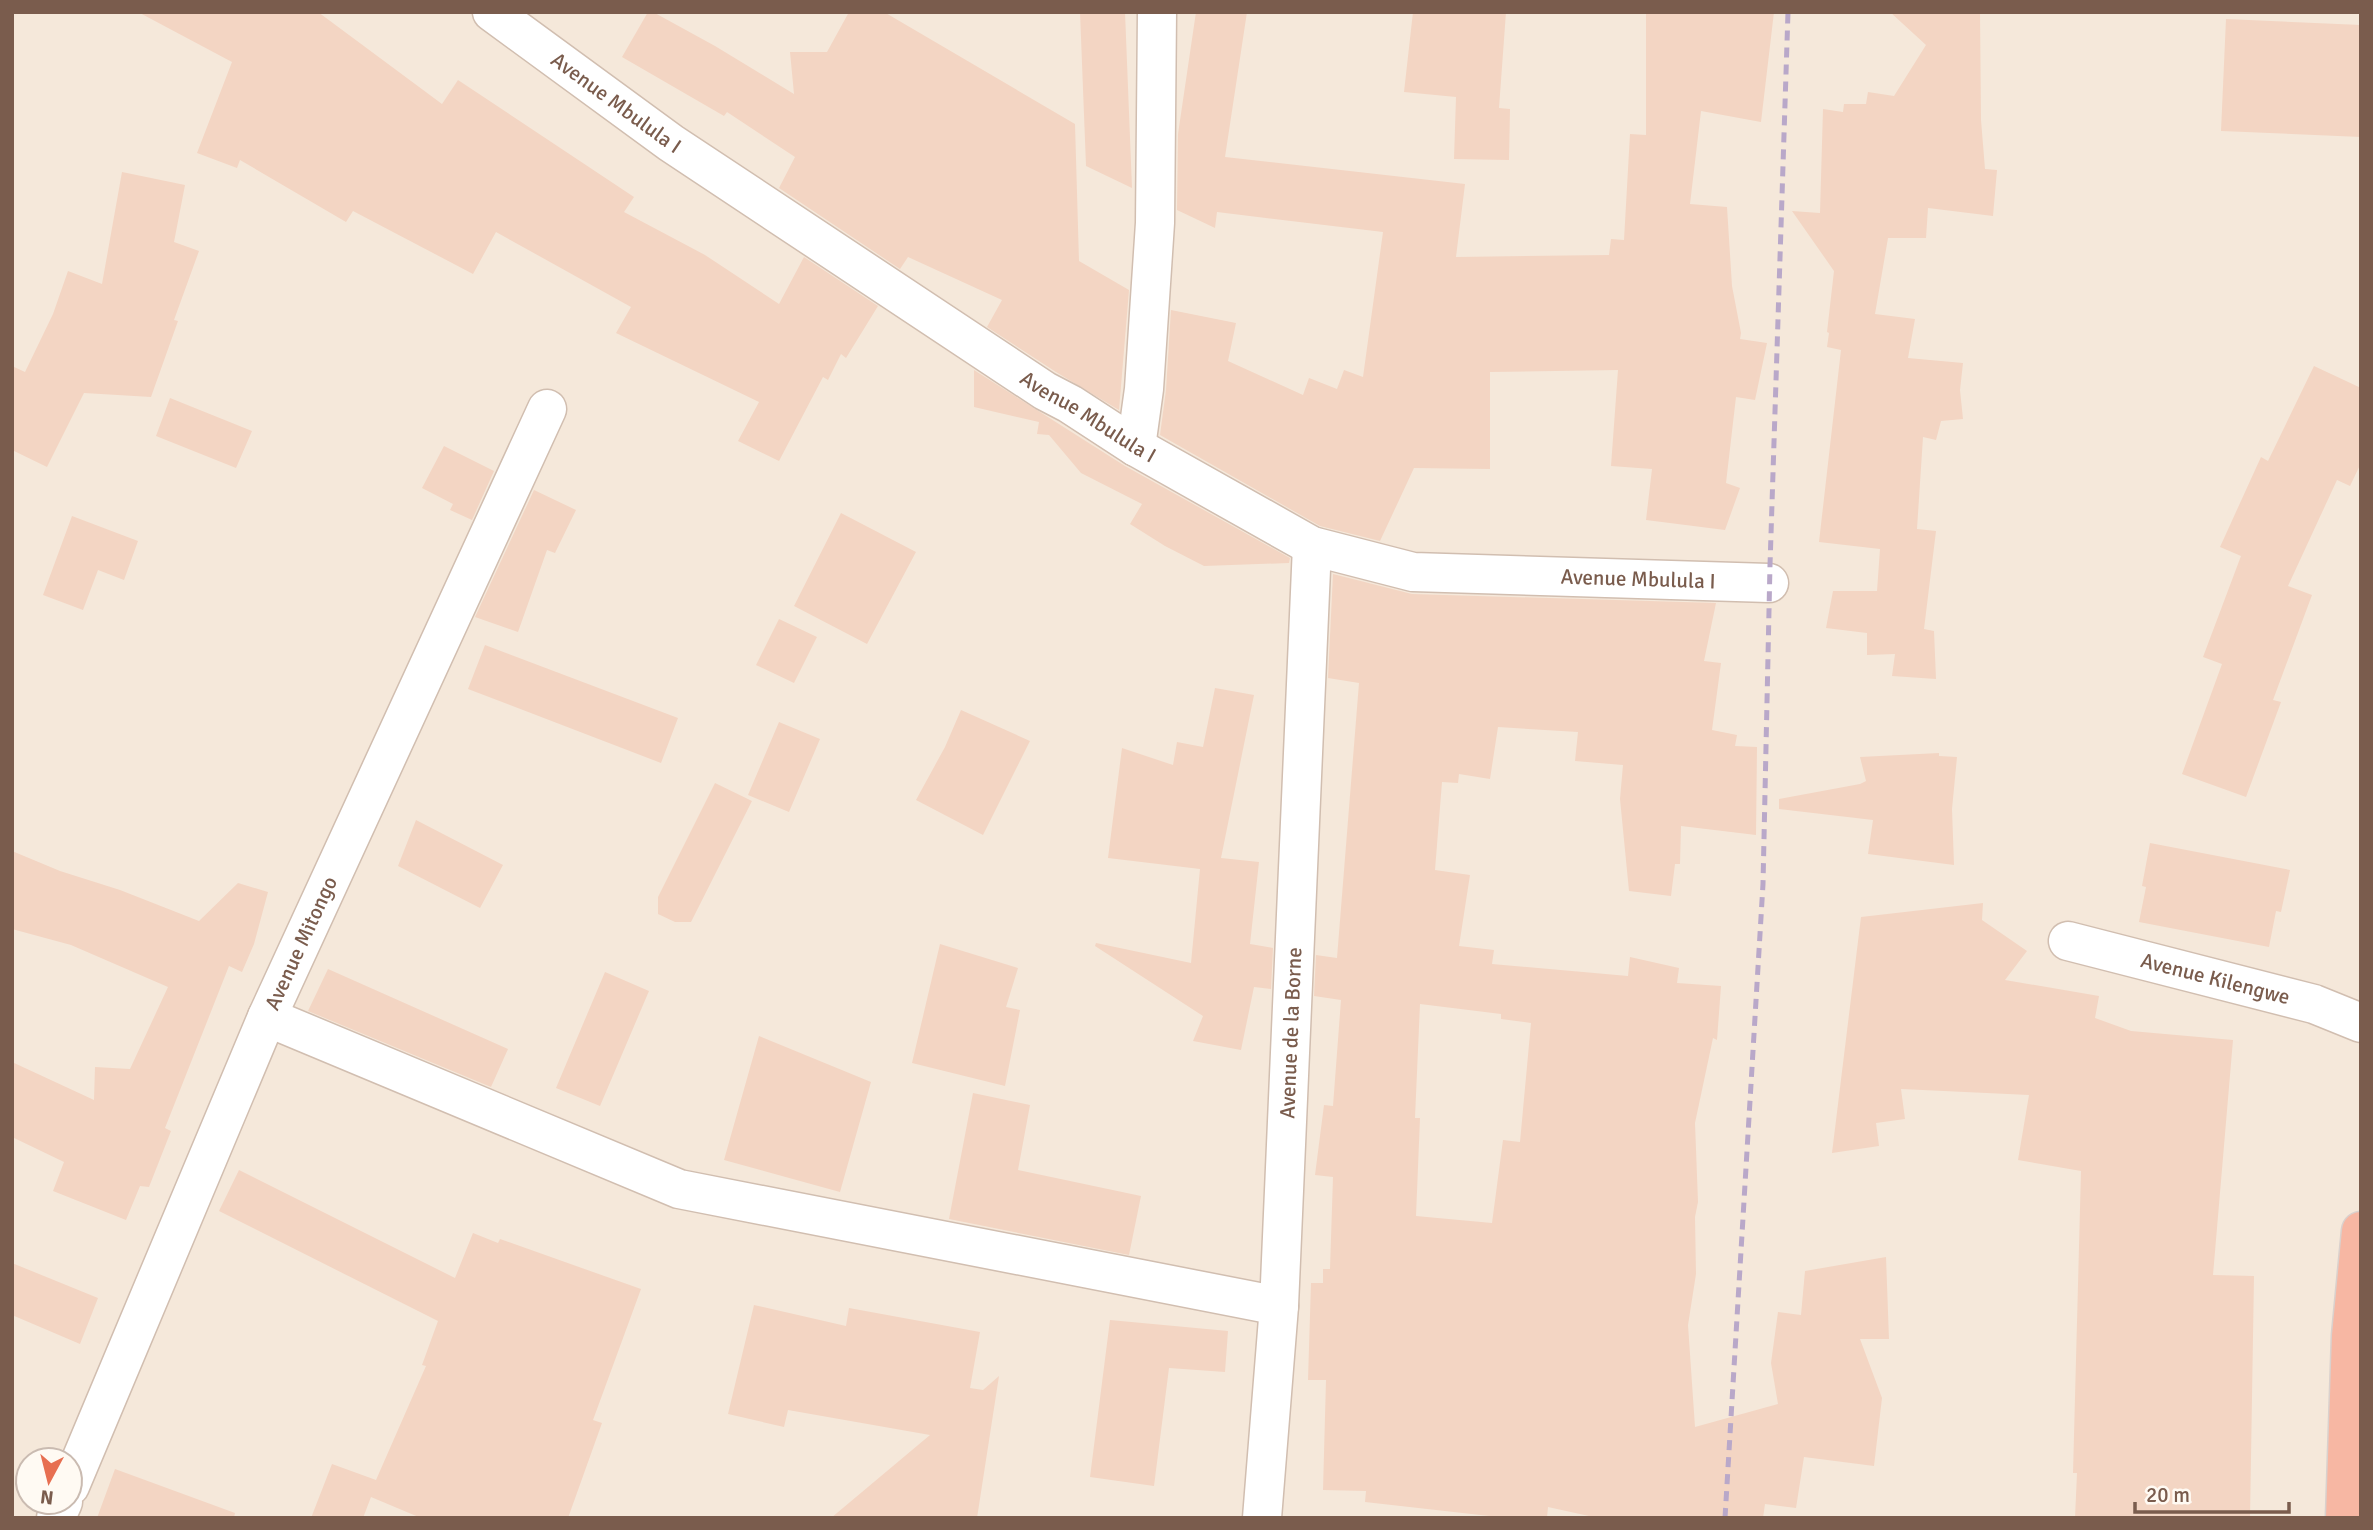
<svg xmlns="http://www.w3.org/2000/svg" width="2373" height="1530" font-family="Signika,sans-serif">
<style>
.residential{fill:#f5e8da;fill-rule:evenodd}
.building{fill:#f3d5c3;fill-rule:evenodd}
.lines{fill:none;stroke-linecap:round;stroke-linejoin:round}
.minor-casing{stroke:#d1beb0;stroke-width:41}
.highway-casing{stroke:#dad1cd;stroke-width:41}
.minor{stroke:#fff;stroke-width:38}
.highway{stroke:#f7b7a3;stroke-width:38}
.rail{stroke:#b9a8c9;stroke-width:5;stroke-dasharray:10 7;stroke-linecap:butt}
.labels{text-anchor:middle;stroke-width:5;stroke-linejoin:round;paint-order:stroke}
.street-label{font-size:21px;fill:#7a5c4d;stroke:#fffaf3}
</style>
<rect width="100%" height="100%" fill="#fdf6ec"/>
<path class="residential" d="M12 12H2361V1518H12ZM28 1460H70V1502H28Z"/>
<path class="building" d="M138 12H318L442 104 458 80 634 197 624 212 705 255 779 304 804 257 878 306 846 358 841 354 828 380 823 377 779 461 738 441 759 402 616 333 631 307 496 232 473 274 353 211 346 222 240 160 237 168 197 153 232 62Z
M648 12H653L715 46 794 94 790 52H827L849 12H884L1075 124 1079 261 1129 290 1119 410 1056 372 987 327 1002 300 908 257 900 269 779 188 795 157 727 112 724 116 622 57Z
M1080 12H1125L1132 188 1086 166Z
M1196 12H1247L1225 157 1465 184 1456 257 1609 255 1611 239 1624 240 1630 134 1646 135V12H1774L1761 122 1701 111 1690 204 1727 207 1732 286 1741 333 1740 339 1767 343 1755 400 1736 397 1726 483 1740 488 1725 530 1646 520 1652 469 1611 466 1618 370 1490 372V469L1414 468 1380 541 1320 526 1160 435 1166 390 1171 310 1236 323 1228 361 1303 395 1309 378 1337 389 1344 370 1363 377 1383 232 1217 212 1215 228 1177 210 1178 134Z
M1413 12H1506L1499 108 1510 109 1509 160 1454 159 1456 97 1404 92Z
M1890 12H1980L1981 120 1985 169 1997 170 1993 216 1928 208 1926 238H1888L1875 314 1915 319 1908 358 1963 363 1960 390 1963 419 1941 421 1936 440 1923 437 1917 529 1936 531 1924 629 1934 631 1936 679 1892 676 1895 654 1867 655V633L1826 628 1833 591H1877L1880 549 1819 542 1841 350 1827 347 1829 333 1827 332 1834 271 1792 211 1820 213 1823 109 1843 112 1844 104H1866L1868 92 1894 96 1926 45Z
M2226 19 2361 25V137L2221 131Z
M122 172 185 185 174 242 199 251 174 320 178 321 151 397 84 393 47 467 12 450V366L25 372 53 314 68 271 102 284Z
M2314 366 2361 388V463L2350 486 2337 480 2288 586 2312 595 2273 700 2281 702 2246 797 2182 774 2222 664 2203 657 2241 556 2220 547 2261 457 2268 461Z
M974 370 1125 466 1290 558 1289 563 1204 566 1165 546 1130 524 1142 504 1081 473 1049 435 1037 434 1039 422 974 407Z
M170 398 252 431 236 468 156 436Z
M444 446 494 471 472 520 450 510 453 504 422 488Z
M534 490 576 510 555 553 547 550 518 632 475 617Z
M841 513 916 552 867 644 794 606Z
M72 516 138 541 124 580 98 570 83 610 43 595Z
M1333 574 1412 594 1716 603 1704 661 1721 663 1712 730 1737 735 1735 746 1757 747 1756 835 1681 826 1680 864H1675L1671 896 1629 891 1620 799 1623 765 1575 761 1578 732 1498 727 1490 779 1459 774 1458 783 1442 782 1435 870 1470 875 1459 946 1494 950 1492 964 1628 976 1630 957 1679 968 1677 983 1721 986 1717 1040 1713 1038 1695 1123 1698 1202 1695 1217 1696 1274 1688 1325 1695 1427 1778 1404 1771 1363 1778 1312 1801 1315 1805 1271 1886 1257 1889 1339H1860L1882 1398 1874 1466 1804 1457 1796 1508 1765 1504 1763 1518H1598L1548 1507 1547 1518H1507L1365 1502 1366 1491 1323 1490 1326 1380H1308L1311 1283H1323V1269H1330L1333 1177 1315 1175 1324 1105 1333 1106 1341 1000 1314 996 1316 955 1337 958 1359 683 1328 678ZM1420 1004 1501 1014V1019L1531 1023 1520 1142 1503 1140 1492 1223 1416 1216 1420 1118H1415Z
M779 619 817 637 794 683 756 665Z
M485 645 678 718 661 763 468 689Z
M1215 688 1254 695 1221 858 1259 862 1250 944 1273 948 1271 989 1254 987 1241 1050 1193 1041 1203 1016 1095 946 1096 943 1191 963 1200 869 1108 858 1122 748 1173 765 1177 742 1203 747Z
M961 710 1030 741 983 835 916 800 945 747Z
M779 722 820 739 789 812 748 795Z
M1939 753V756L1957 757 1952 809 1954 865 1868 854 1873 820 1779 809V799L1860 784 1866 781 1860 757Z
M715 783 752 801 691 922H675L658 914V897Z
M416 820 503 865 480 908 398 866Z
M2150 843 2290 870 2281 912 2276 911 2269 947 2139 922 2146 887 2142 886Z
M12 851 60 871 120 890 199 921 238 883 268 892 254 944 242 972 229 966 165 1128 171 1131 149 1187 140 1186 126 1220 53 1191 64 1162 12 1137V1062L94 1100 95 1067 130 1069 168 987 71 945 12 929Z
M1983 903 1982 920 2027 951 2005 980 2099 996 2095 1018 2131 1031 2233 1040 2213 1275 2254 1276 2250 1518H2075L2077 1473H2073L2081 1171 2018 1160 2029 1095 1901 1089 1905 1119 1876 1123 1879 1146 1832 1153 1861 917Z
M940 944 1018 968 1006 1007 1020 1010 1005 1086 912 1063Z
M328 969 508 1049 491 1087 308 1011Z
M605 972 649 991 600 1106 556 1088Z
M759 1036 871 1082 840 1192 724 1160Z
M973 1093 1030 1105 1018 1170 1141 1196 1129 1255 949 1219Z
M239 1170 455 1278 473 1233 498 1243 500 1239 641 1289 593 1420 602 1423 568 1518H421L371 1497 363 1518H311L332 1464 376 1480 426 1366 422 1365 438 1321 219 1211Z
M12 1263 98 1298 80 1344 12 1315Z
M754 1305 846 1326 849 1308 980 1332 970 1388 983 1390 999 1376 977 1518H831L930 1435 788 1410 784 1427 728 1414Z
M1110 1320 1228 1331 1225 1372 1169 1368 1154 1486 1090 1477Z
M115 1469 235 1513 234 1518H97Z"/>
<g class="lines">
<defs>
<g id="minor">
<path id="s1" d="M492 12 671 143 1045 391 1070 404 1136 447 1312 546 1413 572 1769 583"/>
<path d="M1136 447 1144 389 1155 223 1157 12"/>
<path id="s2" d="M2068 941 2314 1004 2361 1023"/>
<path d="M267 1017 679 1189 1279 1306"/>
<path id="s3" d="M70 1486 267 1017 547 409"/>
<path d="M56 1518 63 1502"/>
<path id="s4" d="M1262 1518 1279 1306 1312 546"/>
</g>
<path id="highway" d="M2345 1518 2351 1336 2361 1231"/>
</defs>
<use href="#minor" class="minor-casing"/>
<use href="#highway" class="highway-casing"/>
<use href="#minor" class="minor"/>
<use href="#highway" class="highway"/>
<path class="rail" d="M1725 1518 1763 884 1770 565 1788 12"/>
</g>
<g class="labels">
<g class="street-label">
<text dy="7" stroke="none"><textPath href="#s1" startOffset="154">Avenue Mbulula I</textPath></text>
<text dy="7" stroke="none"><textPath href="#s1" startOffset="721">Avenue Mbulula I</textPath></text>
<text dy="7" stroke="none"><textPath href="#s1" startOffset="1309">Avenue Mbulula I</textPath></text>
<text dy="7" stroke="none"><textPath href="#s3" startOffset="590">Avenue Mitongo</textPath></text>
<text dy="7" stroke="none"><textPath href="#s2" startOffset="152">Avenue Kilengwe</textPath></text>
<text dy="7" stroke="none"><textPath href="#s4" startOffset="486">Avenue de la Borne</textPath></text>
</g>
</g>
<rect width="2373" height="1530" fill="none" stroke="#7a5c4d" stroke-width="28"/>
<g transform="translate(49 1481) rotate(187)"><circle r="33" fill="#fffaf3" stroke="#cabbb1" stroke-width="2"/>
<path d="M0-5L12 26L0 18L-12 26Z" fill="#e76f51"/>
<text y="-10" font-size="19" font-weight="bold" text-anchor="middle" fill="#7a5c4d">N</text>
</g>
<path d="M2135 1502v10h154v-10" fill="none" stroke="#7a5c4d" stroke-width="3.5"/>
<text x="2146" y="1502" font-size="21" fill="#7a5c4d" stroke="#fffaf3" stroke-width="5" paint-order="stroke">20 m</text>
</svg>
